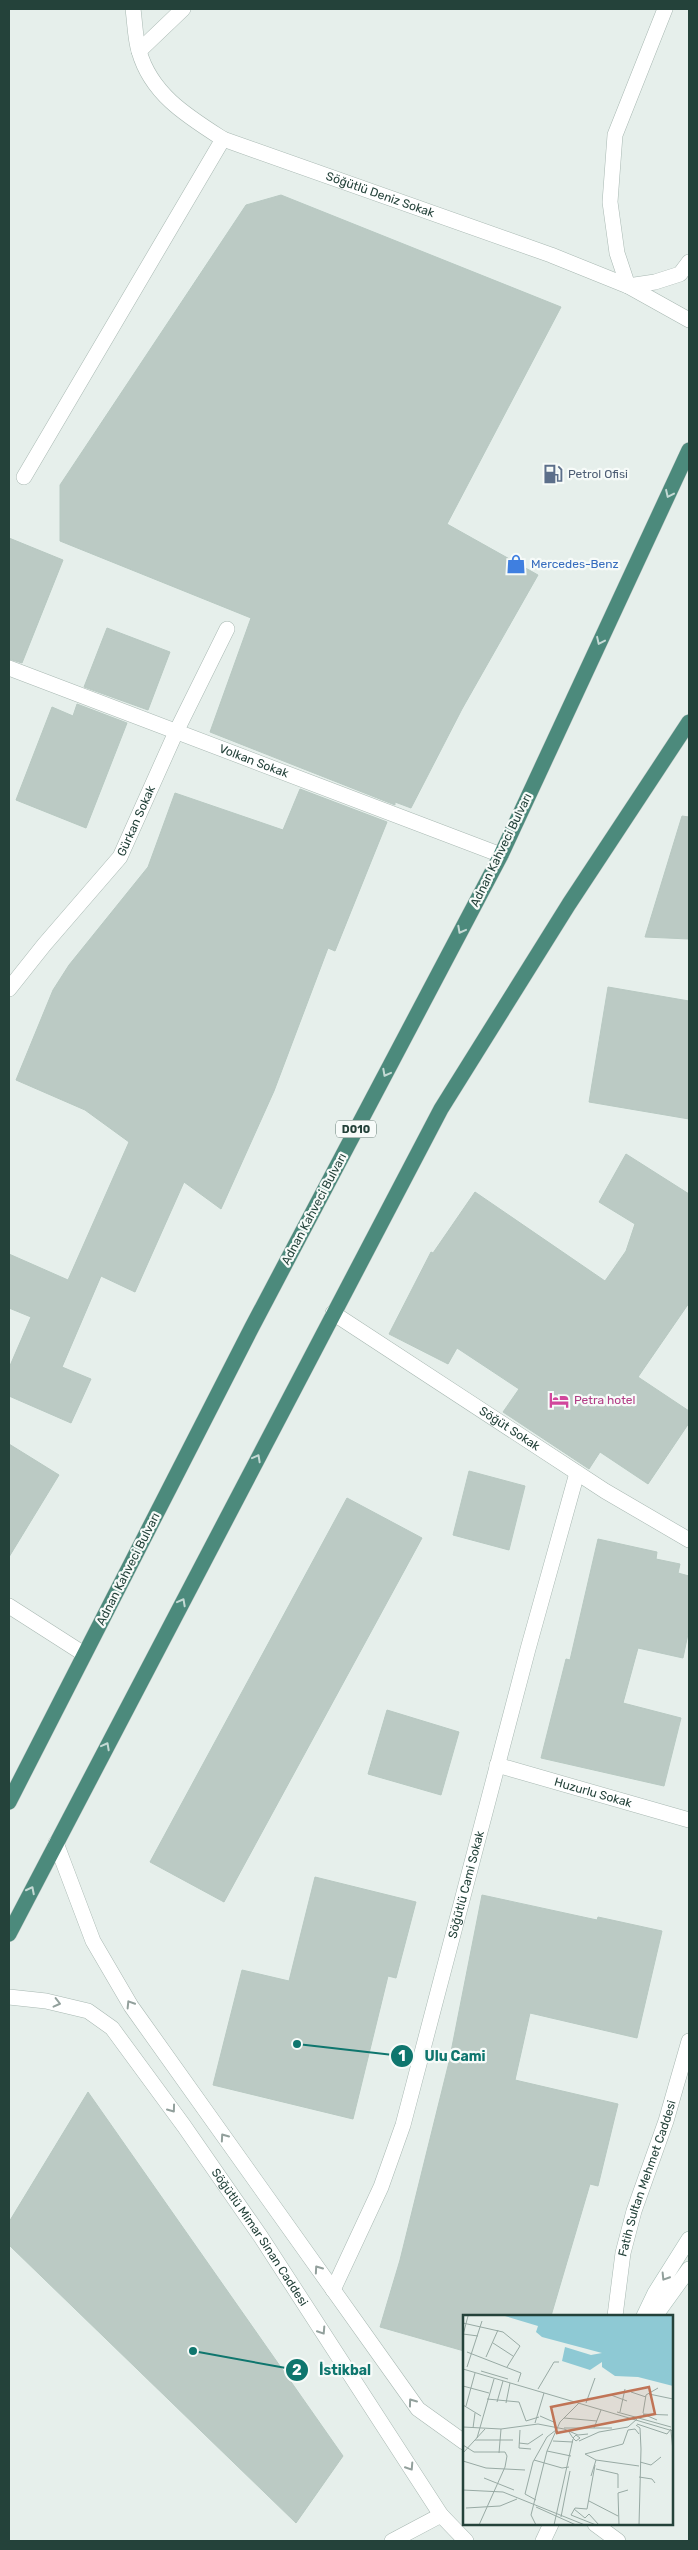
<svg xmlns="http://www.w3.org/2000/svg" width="698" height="2550" font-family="Rubik,sans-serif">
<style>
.building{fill:#bbcac4;stroke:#b8c9c2}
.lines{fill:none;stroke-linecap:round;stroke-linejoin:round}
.minor-casing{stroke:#a8b8b2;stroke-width:16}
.tertiary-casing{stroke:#a8b8b2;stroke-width:16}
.secondary-casing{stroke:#a4bbb3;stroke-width:16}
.trunk-casing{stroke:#c2cac8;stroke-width:16}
.minor{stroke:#fff;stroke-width:15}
.tertiary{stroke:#fff;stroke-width:15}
.secondary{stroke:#fff;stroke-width:15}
.trunk{stroke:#4c8a7c;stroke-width:15}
.oneway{stroke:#c4d9d4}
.oneway2{stroke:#92a09c}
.labels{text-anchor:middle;stroke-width:4.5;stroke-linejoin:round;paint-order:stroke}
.shield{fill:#f7fbf9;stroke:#637a73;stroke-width:1}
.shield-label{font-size:11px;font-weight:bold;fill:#24423a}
.street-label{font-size:12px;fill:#24423a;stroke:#f7fbf9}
.service-label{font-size:12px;fill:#4e5e75;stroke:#f7fbf9;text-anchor:start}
.shop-label{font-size:12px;fill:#366cbe;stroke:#f7fbf9;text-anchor:start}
.hotel-label{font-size:12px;fill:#b23c85;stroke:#f7fbf9;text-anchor:start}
.inset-road{fill:none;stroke:#98aaa4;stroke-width:1}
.view{fill:#c07456;fill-opacity:0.15;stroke:#c07456;stroke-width:2.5}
.inset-edge{fill:none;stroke:#24423a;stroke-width:2.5}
.leader{fill:none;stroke:#0f766e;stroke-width:2}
.callout-dot{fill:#0f766e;stroke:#f7fbf9;stroke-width:2}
.mark-label{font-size:15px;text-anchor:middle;font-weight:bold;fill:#fff}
.callout-label{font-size:14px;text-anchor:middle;font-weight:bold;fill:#0f766e;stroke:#f7fbf9;stroke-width:4.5;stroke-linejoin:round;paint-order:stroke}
</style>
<rect width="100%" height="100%" fill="#e6efeb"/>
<path class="building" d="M281 195 561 307 447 524 538 575 462 709 411 808 395 802V805L210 732 251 618 60 541V485L246 205Z
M9 538 63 560 22 663 9 659Z
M107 628 170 652 148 710 84 687Z
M77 704 127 723 86 828 16 800 52 707 73 716Z
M300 789 387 822 335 951 328 948 274 1091 221 1209 184 1182 135 1292 101 1276 62 1367 91 1379 71 1423 9 1396V1368L31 1317 9 1308V1254L68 1280 129 1142 85 1110 16 1080 53 990 69 965 148 867 175 793 283 830Z
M682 816 689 817V939L645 937Z
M608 987 689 1001V1119L589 1102Z
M626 1154 689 1194V1303L638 1377 689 1411V1423L648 1484 600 1452 589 1469 503 1412 519 1389 457 1348 448 1364 389 1334 431 1252 433 1253 475 1192 605 1281 626 1251 635 1224 599 1202Z
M9 1444 59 1475 9 1557Z
M469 1471 525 1486 509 1550 453 1535Z
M347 1498 422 1538 224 1902 150 1862Z
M598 1539 657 1552 656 1559 680 1564 678 1573 689 1576V1629L683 1658 638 1648 623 1703 681 1718 664 1786 541 1758 566 1659 570 1660Z
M387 1710 459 1732 441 1795 368 1774Z
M315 1877 416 1902 396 1978 388 1976 353 2119 213 2085 242 1970 289 1981Z
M482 1895 597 1920 598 1917 662 1931 637 2038 530 2013 515 2080 618 2104 598 2186 590 2184 551 2316H464V2351L380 2327 400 2260 449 2062Z
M88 2092 343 2456 296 2523 9 2245V2222Z"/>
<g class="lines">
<defs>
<g id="minor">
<path id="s1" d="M133 9C135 23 135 38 139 51 151 94 187 116 223 139L551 255 628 286 689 320"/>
<path d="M665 9 615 135 610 202 617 253 628 286 655 282 680 274 689 262"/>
<path d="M139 51 183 9"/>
<path d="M24 477 223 139"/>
<path id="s2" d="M9 668 501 855"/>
<path id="s3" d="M9 989 44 945 120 857 176 732 227 629"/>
<path id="s4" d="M333 1313 605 1491 689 1540"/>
<path d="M9 1606 84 1654"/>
<path id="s5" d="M497 1765 689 1820"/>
<path d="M56 1843 93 1941 131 2006 418 2409 464 2442"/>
<path id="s6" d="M9 1997 46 2001 88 2011 112 2028 184 2126 261 2237 441 2515 466 2541"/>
<path id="s7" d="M333 2290 381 2187 403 2125 528 1649 577 1473"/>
<path d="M595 2524 618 2541"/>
<path d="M392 2541 441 2515"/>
</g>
<g id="tertiary">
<path id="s8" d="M615 2316 623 2253 634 2211 666 2121 689 2041"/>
<path d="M543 2541 551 2524"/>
</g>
<path id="secondary" d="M644 2316 655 2293 689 2239
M655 2316 689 2269"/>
<path id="trunk" d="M9 1802 252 1327 501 855 689 450
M9 1934 441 1109 569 904 689 722"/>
</defs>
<use href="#minor" class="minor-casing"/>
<use href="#tertiary" class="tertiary-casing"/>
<use href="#secondary" class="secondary-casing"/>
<use href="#trunk" class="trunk-casing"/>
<use href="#minor" class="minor"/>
<use href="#tertiary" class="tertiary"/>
<use href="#secondary" class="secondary"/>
<use href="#trunk" class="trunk"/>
</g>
<defs><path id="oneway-chevron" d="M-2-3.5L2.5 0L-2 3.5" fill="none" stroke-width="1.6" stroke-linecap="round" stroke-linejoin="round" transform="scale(1.25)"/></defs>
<g class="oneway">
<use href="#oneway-chevron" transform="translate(669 494) rotate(115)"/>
<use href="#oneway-chevron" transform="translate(600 641) rotate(115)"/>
<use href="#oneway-chevron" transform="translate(461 930) rotate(118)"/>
<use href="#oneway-chevron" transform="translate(386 1073) rotate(118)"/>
<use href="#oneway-chevron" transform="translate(257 1458) rotate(-62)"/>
<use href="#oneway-chevron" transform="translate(182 1602) rotate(-62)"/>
<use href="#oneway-chevron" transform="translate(106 1746) rotate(-62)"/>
<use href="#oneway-chevron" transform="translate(31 1890) rotate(-63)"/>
</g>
<g class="oneway2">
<use href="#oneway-chevron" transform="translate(57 2003) rotate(14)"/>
<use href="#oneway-chevron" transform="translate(130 2004) rotate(-122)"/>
<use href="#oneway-chevron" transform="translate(172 2109) rotate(54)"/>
<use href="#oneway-chevron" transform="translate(224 2137) rotate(-125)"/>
<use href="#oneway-chevron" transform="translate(318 2269) rotate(-125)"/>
<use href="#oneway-chevron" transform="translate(665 2277) rotate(122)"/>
<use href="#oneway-chevron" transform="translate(322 2331) rotate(57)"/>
<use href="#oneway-chevron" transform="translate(412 2402) rotate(-126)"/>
<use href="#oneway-chevron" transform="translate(410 2467) rotate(57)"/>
</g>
<defs>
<symbol id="fuel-bare" viewBox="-9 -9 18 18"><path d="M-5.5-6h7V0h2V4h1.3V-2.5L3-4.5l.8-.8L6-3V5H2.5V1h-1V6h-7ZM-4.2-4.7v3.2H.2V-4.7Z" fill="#5c6f8a" stroke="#f7fbf9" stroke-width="2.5" paint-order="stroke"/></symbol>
<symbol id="shop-bare" viewBox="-9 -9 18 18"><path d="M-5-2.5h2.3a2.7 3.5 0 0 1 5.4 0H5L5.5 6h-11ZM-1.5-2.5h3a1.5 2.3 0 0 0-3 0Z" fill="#3f7fe0" stroke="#f7fbf9" stroke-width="2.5" paint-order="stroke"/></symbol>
<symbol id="hotel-bare" viewBox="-9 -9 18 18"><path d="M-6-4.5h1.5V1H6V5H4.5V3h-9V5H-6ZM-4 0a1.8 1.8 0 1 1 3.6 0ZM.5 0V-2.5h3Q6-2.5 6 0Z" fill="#d1479c" stroke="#f7fbf9" stroke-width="2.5" paint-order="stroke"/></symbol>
</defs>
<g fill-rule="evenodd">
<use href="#fuel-bare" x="539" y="460" width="28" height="28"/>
<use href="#shop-bare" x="502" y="550" width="28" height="28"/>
<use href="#hotel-bare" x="545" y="1386" width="28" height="28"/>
</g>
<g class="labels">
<rect class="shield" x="336" y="1120.5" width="40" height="17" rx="4"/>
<g class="shield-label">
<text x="356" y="1133">D010</text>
</g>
<g class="street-label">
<text dy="4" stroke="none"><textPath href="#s1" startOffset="334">Söğütlü Deniz Sokak</textPath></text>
<text dy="4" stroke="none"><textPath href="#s2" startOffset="262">Volkan Sokak</textPath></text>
<text dy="4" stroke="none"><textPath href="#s3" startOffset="212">Gürkan Sokak</textPath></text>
<text transform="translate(501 850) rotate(-64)" y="4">Adnan Kahveci Bulvarı</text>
<text transform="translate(314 1209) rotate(-62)" y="4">Adnan Kahveci Bulvarı</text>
<text dy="4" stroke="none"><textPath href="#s4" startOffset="211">Söğüt Sokak</textPath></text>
<text transform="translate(128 1569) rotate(-63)" y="4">Adnan Kahveci Bulvarı</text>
<text dy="4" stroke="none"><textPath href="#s5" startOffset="100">Huzurlu Sokak</textPath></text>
<text dy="4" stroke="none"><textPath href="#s7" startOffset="428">Söğütlü Cami Sokak</textPath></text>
<text dy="4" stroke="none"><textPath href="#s8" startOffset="142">Fatih Sultan Mehmet Caddesi</textPath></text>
<text dy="4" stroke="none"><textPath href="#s6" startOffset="366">Söğütlü Mimar Sinan Caddesi</textPath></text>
</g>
<g class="service-label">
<text x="568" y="478">Petrol Ofisi</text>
</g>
<g class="shop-label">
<text x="531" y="568">Mercedes-Benz</text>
</g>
<g class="hotel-label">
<text x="574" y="1404">Petra hotel</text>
</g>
</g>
<g transform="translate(463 2315)">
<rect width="210" height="210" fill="#e6efeb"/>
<path d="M210 0V71L175 62 152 61 139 52V47L127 55 99 46 102 32 128 40 139 38 79 22 73 17 75 11 42 1Z" fill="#8ec9d4"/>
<path class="inset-road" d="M0 8 40 17 57 31 44 52M0 19 15 21M0 20 5 1M30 28 50 41M4 37 58 58 55 67M23 42 35 15M4 52 19 6M0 54 210 116M18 56 45 64M0 71 26 78M75 74 91 47H96M168 77 183 82M186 79 210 84M148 80 164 86M24 84 56 87 63 106 76 102M34 87 40 66M43 88 47 68M123 88 132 63M0 90 18 101M3 91 12 58M154 97 208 112M157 97 162 74M180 98 183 80 195 73M77 101 93 108M101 103 134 106M194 105 180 99 205 100M72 108 81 78M174 109 204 119 208 114M173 110 177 113 178 134 176 210M0 112 38 114 75 109 101 114M10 113 12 98M101 113H149M131 113 138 95M101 114 115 120 125 119M57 115 56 133 68 134M208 116 210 136M106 117 110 123 113 126 117 123 113 120 110 123M176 119 172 114 165 115 160 129 122 139 133 145 176 151M14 123 31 64M12 125H50M90 126 110 127M116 126 136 117 165 112 174 104M56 128 65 129 80 119M0 130 11 137H42L44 141 42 152 16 210M84 136 108 141M0 138 22 114M36 138 38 114M71 145 99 153 106 152M0 146 23 153 62 155M177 147 188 150 198 142M132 150 124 194 112 193 108 200 133 210M133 154 155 159V173M128 161 133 145M176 162 189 164 192 168M21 163 51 175M0 175 40 177 122 210M73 185 62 179 70 147 84 122 93 115M126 186 155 201M73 192 113 210M3 193 37 191 54 184M111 194 122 203 126 199 136 210M98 202 107 156M73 210 68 200 84 136 97 107 116 88M91 210 110 124M156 210 155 178 165 175"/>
<path class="view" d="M186 72 192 99 94 118 88 92Z"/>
<rect width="210" height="210" class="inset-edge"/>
</g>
<path class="leader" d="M297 2044L402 2056M193 2351L297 2370"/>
<g class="callout-dot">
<circle cx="297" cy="2044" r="5"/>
<circle cx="193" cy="2351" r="5"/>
<circle cx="402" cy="2056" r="12"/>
<circle cx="297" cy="2370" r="12"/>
</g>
<g class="mark-label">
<text x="402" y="2061">1</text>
<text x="297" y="2375">2</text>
</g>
<g class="callout-label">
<text x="455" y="2061">Ulu Cami</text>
<text x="345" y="2375">İstikbal</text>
</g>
<rect width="698" height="2550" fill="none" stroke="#24423a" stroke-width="20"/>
</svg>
